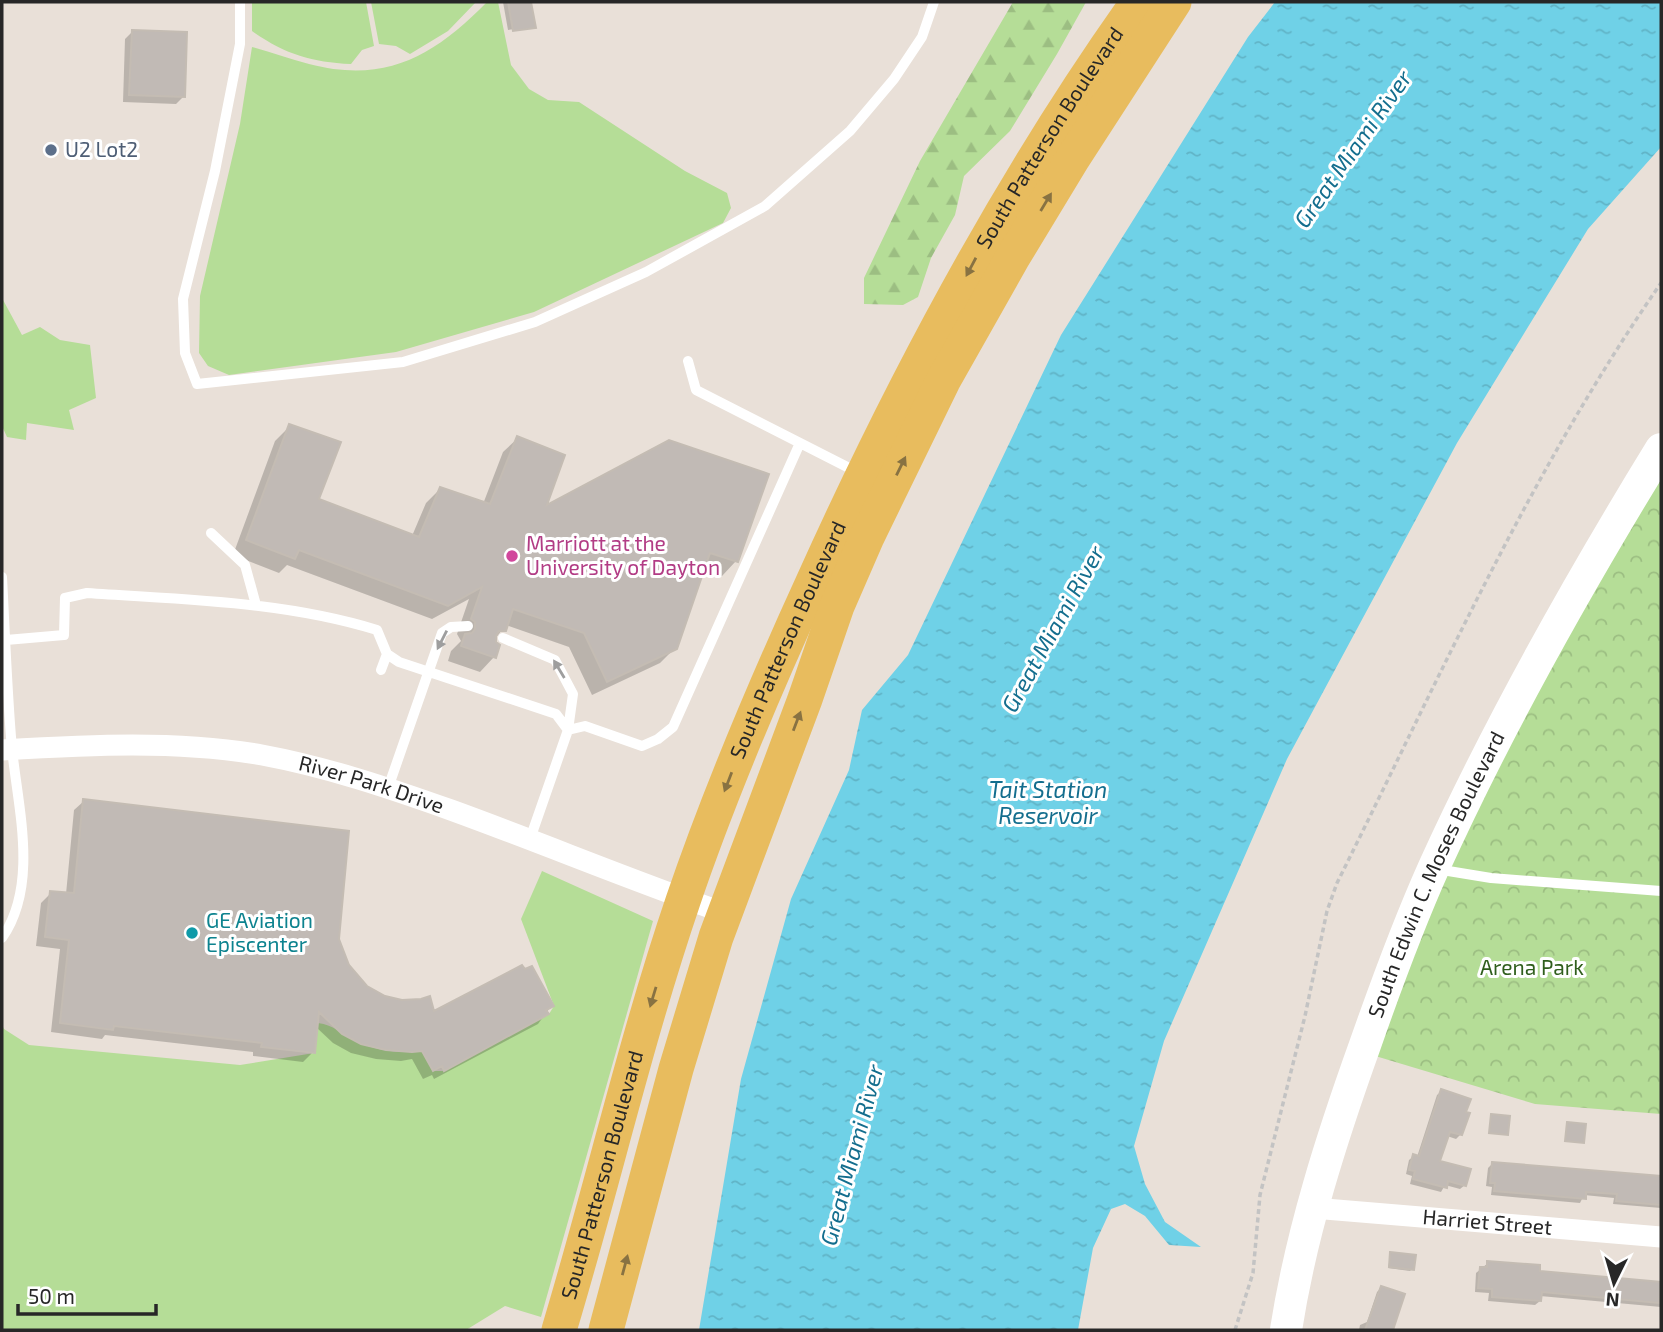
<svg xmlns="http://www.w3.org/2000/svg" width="1663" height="1332" font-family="'Exo 2',sans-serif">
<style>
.grass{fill:#b5dd97}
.forest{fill:url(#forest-firs)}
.park{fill:url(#park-crowns)}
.water{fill:url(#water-ripples)}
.shadow{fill:#0003}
.building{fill:#c1bab5;stroke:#c4bcb3;stroke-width:2}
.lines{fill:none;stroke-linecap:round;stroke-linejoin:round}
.path{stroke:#c3c3c3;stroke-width:3.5;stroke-dasharray:5 3.5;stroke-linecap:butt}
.service{stroke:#fff;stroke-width:10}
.minor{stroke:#fff;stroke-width:21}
.secondary{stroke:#fff;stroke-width:32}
.primary{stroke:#e8bc5e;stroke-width:35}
.oneway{fill:#887242}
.oneway2{fill:#9e9e9e}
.service-dot{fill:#5c6f8a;stroke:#fff;stroke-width:2.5}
.hotel-dot{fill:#d1479c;stroke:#fff;stroke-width:2.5}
.culture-dot{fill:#0f9aa8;stroke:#fff;stroke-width:2.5}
.labels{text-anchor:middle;stroke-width:6;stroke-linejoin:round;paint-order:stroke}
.street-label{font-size:21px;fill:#272727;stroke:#fff}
.service-label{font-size:21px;fill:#4e5e75;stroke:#fff;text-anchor:start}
.hotel-label{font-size:21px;fill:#b23c85;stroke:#fff;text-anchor:start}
.culture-label{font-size:21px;fill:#0d838f;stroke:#fff;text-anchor:start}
.park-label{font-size:21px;fill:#2f5e1c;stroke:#fff}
.water-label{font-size:23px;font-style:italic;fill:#146e8e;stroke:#fff}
</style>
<defs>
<pattern id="forest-firs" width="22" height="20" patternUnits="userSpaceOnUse" patternTransform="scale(1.75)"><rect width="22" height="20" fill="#b5dd97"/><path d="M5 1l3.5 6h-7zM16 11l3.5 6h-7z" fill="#9cbe82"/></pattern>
<pattern id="park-crowns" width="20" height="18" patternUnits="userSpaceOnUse" patternTransform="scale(1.75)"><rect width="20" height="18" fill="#b5dd97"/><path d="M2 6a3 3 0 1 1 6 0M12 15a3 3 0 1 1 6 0" fill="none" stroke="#9cbe82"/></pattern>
<pattern id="water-ripples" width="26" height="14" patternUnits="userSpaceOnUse" patternTransform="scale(1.75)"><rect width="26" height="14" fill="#6fd1e7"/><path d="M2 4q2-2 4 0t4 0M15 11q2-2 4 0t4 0" fill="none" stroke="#60b3c6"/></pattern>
</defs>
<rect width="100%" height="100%" fill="#e9e0d8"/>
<path class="grass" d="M252 2H366L374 46 362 50 351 64C311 62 285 54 252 31Z
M371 2H476L448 31 410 54 396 46 379 44Z
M487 2H498L511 65 529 89 548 100 579 102 685 171 727 193 731 208 723 223 534 312 396 352 229 375 208 366 199 353 200 296 240 124 252 47C271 52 289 59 309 64 386 84 434 56 487 2Z
M2 298 22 335 40 327 60 340 90 345 96 398 69 410 74 430 27 423 26 440 7 437 2 426Z
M542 871 653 921 541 1317 505 1306 466 1330H2V1025L4 1029 29 1045 240 1065 314 1053 318 1023C334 1025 342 1034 357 1041 375 1051 402 1054 422 1051L433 1071H443L549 1014 554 1006 521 919Z"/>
<path class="forest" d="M1013 2H1086L1057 54 1010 131 964 176 955 215 931 258 918 297 903 305 864 304V278L920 161Z"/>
<path class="park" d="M1661 449V1114L1535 1104 1362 1052 1390 975Z"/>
<path class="water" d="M1275 2H1661V147L1588 229 1457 443 1287 759 1164 1041 1134 1146 1145 1184 1165 1222 1201 1247 1169 1245 1145 1216 1125 1204 1111 1209 1093 1248 1078 1330H699L741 1079 791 899 849 770 862 710 908 655 1061 335 1248 37Z"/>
<path class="shadow" d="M503 2H530L534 27 531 29V26L508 30Z
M132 32 183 97 176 104 123 102 125 39Z
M290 426 317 500 412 536 426 503 440 489 483 504 503 452 518 438 544 508 669 442 736 561 722 576 703 569 675 648 660 663 592 695 569 647 506 625 494 640 498 646 494 657 480 672 448 661 451 651 461 641 457 634 469 599 432 619 287 565 279 573 233 555 275 441Z
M84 801 338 939 348 966 366 987 385 997 433 1014 552 1005 538 1024 434 1079 432 1075 423 1079 412 1059 401 1061 376 1059 351 1053 333 1043 316 1027 313 1052 303 1062 253 1056V1052L105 1035 102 1039 51 1032 60 949 36 946 41 903 51 893 66 894 74 810Z
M1442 1091 1461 1134 1456 1139 1447 1136 1438 1162 1465 1185 1460 1189 1445 1185 1441 1192 1410 1184 1412 1176 1406 1174 1409 1160 1414 1156 1417 1157 1437 1095Z
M1492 1164 1661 1179V1208L1613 1204 1614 1198 1584 1195 1580 1203 1491 1195 1492 1187 1486 1186 1488 1168Z
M1391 1253 1412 1269 1410 1271 1388 1268Z
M1488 1263 1538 1273 1661 1284V1307L1540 1296V1301L1535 1305 1488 1301 1489 1293 1475 1292 1476 1273Z
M1381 1288 1403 1295 1393 1330H1359L1360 1325 1367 1322 1377 1292Z"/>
<path class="building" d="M508 2H531L536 28 513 31Z
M132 30 187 32 185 97 129 95Z
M289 424 341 442 319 499 419 537 440 487 490 504 517 436 565 455 547 505 669 440 769 474 738 562 710 553 677 649 607 682 584 633 513 609 506 631H499L496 636V642L500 645 496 658 461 646 465 634 472 633 475 629V622L471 619 482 587 448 606 299 550 295 559 246 540Z
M83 799 349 831 339 939 349 965 367 986 385 996 402 1000 421 999 430 996 434 1011 522 965 525 969 532 966 554 1006 546 1010 549 1014 444 1071 442 1066 433 1071 422 1051 412 1052 386 1050 361 1044 342 1034 319 1012 315 1053 261 1047 262 1043 114 1026 113 1030 60 1023 69 940 45 937 50 891 74 893Z
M1441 1089 1471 1099 1466 1112 1470 1113 1462 1135 1450 1132 1440 1161 1471 1169 1466 1186 1448 1181 1447 1188 1413 1179 1415 1171 1409 1170 1413 1154 1419 1156Z
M1491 1114 1510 1116 1508 1135 1489 1133Z
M1567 1122 1586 1124 1584 1143 1565 1141Z
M1492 1162 1661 1176V1205L1616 1201 1617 1194 1586 1192V1199L1494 1191 1495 1183H1490Z
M1390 1252 1416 1255 1414 1270 1389 1267Z
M1487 1261 1540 1265V1271L1661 1282 1659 1303 1542 1292 1541 1301 1492 1297V1289L1478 1288 1480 1267H1487Z
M1381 1286 1405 1294 1393 1330H1365Z"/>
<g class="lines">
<path class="path" d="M1235 1330 1253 1273 1260 1195 1305 1016 1327 911 1337 883C1439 679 1531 470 1661 283"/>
<path class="service" d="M240 2V44L215 171 183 299 185 353 197 384 403 362 535 322 646 272 765 206 850 131 894 79 922 37 934 2
M688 361 696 390 859 473
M211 533 245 565 256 605
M2 577C5 634 7 692 12 749 18 808 39 885 2 938
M503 638 555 660 573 694 568 730
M6 640 64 635 65 598 87 593C185 600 283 601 377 630L387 654 399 662 556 714 568 730
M381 670 387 654
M388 788 442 633 451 627 468 626
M530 839 568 730 585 726 642 746 658 739 673 727 800 443
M1436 869 1491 878 1661 891"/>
<g class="minor">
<path id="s1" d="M2 750C88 745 177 740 262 755 327 767 389 788 451 810 542 843 633 881 725 913"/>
<path id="s2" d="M1313 1208 1661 1237"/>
</g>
<path class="secondary" id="s3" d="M1286 1330C1301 1233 1332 1137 1365 1045 1386 985 1408 925 1434 867 1500 722 1578 584 1661 449"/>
<g class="primary">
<path id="s4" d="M559 1330C602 1188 635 1042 683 901 720 792 765 687 813 582 904 380 1009 183 1138 2"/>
<path d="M606 1330 676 1069 716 937 805 699 837 606 867 537 943 381 1013 257 1073 158 1174 2"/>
</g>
</g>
<defs><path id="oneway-solid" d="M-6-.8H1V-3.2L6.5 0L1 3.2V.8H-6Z" transform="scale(1.75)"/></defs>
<g class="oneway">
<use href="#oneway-solid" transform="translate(1046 202) rotate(-59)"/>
<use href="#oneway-solid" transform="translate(971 267) rotate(118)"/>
<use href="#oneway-solid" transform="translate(901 466) rotate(-64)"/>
<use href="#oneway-solid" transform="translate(797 721) rotate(-69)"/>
<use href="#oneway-solid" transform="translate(728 782) rotate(111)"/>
<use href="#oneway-solid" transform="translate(653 997) rotate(107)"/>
<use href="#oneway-solid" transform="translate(625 1265) rotate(-75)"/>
</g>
<g class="oneway2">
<use href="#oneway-solid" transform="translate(442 640) rotate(117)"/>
<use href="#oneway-solid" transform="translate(559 669) rotate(-121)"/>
</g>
<circle class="service-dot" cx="51" cy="150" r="7"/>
<circle class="hotel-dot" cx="512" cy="556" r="7"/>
<circle class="culture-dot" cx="192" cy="933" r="7"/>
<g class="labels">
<g class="street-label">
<text dy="7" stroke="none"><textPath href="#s4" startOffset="1295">South Patterson Boulevard</textPath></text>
<text dy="7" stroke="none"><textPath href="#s4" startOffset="728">South Patterson Boulevard</textPath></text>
<text dy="7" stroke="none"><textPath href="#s1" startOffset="374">River Park Drive</textPath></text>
<text dy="7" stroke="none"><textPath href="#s3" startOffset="481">South Edwin C. Moses Boulevard</textPath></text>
<text dy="7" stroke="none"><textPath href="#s4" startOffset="161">South Patterson Boulevard</textPath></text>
<text dy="7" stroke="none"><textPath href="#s2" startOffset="175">Harriet Street</textPath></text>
</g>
<g class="service-label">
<text x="65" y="157">U2 Lot2</text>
</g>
<g class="hotel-label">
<text x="526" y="551">Marriott at the<tspan x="526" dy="24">University of Dayton</tspan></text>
</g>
<g class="culture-label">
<text x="206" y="928">GE Aviation<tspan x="206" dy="24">Episcenter</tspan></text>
</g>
<g class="park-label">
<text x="1532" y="975">Arena Park</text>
</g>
<g class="water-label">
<text transform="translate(1353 149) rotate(-55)" y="8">Great Miami River</text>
<text transform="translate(1053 629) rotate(-61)" y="8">Great Miami River</text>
<text x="1048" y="798">Tait Station<tspan x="1048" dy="26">Reservoir</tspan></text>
<text transform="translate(852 1155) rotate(-75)" y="8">Great Miami River</text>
</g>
</g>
<rect width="1663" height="1332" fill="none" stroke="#272727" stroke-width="7"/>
<g transform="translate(1614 1283) rotate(185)" stroke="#ffffff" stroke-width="5" paint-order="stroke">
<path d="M0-5L12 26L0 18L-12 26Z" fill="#272727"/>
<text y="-10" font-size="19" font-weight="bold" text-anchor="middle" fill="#272727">N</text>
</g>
<path d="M18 1304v10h138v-10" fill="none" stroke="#272727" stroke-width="3.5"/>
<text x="28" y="1304" font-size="21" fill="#272727" stroke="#ffffff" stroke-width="5" paint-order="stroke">50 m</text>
</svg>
